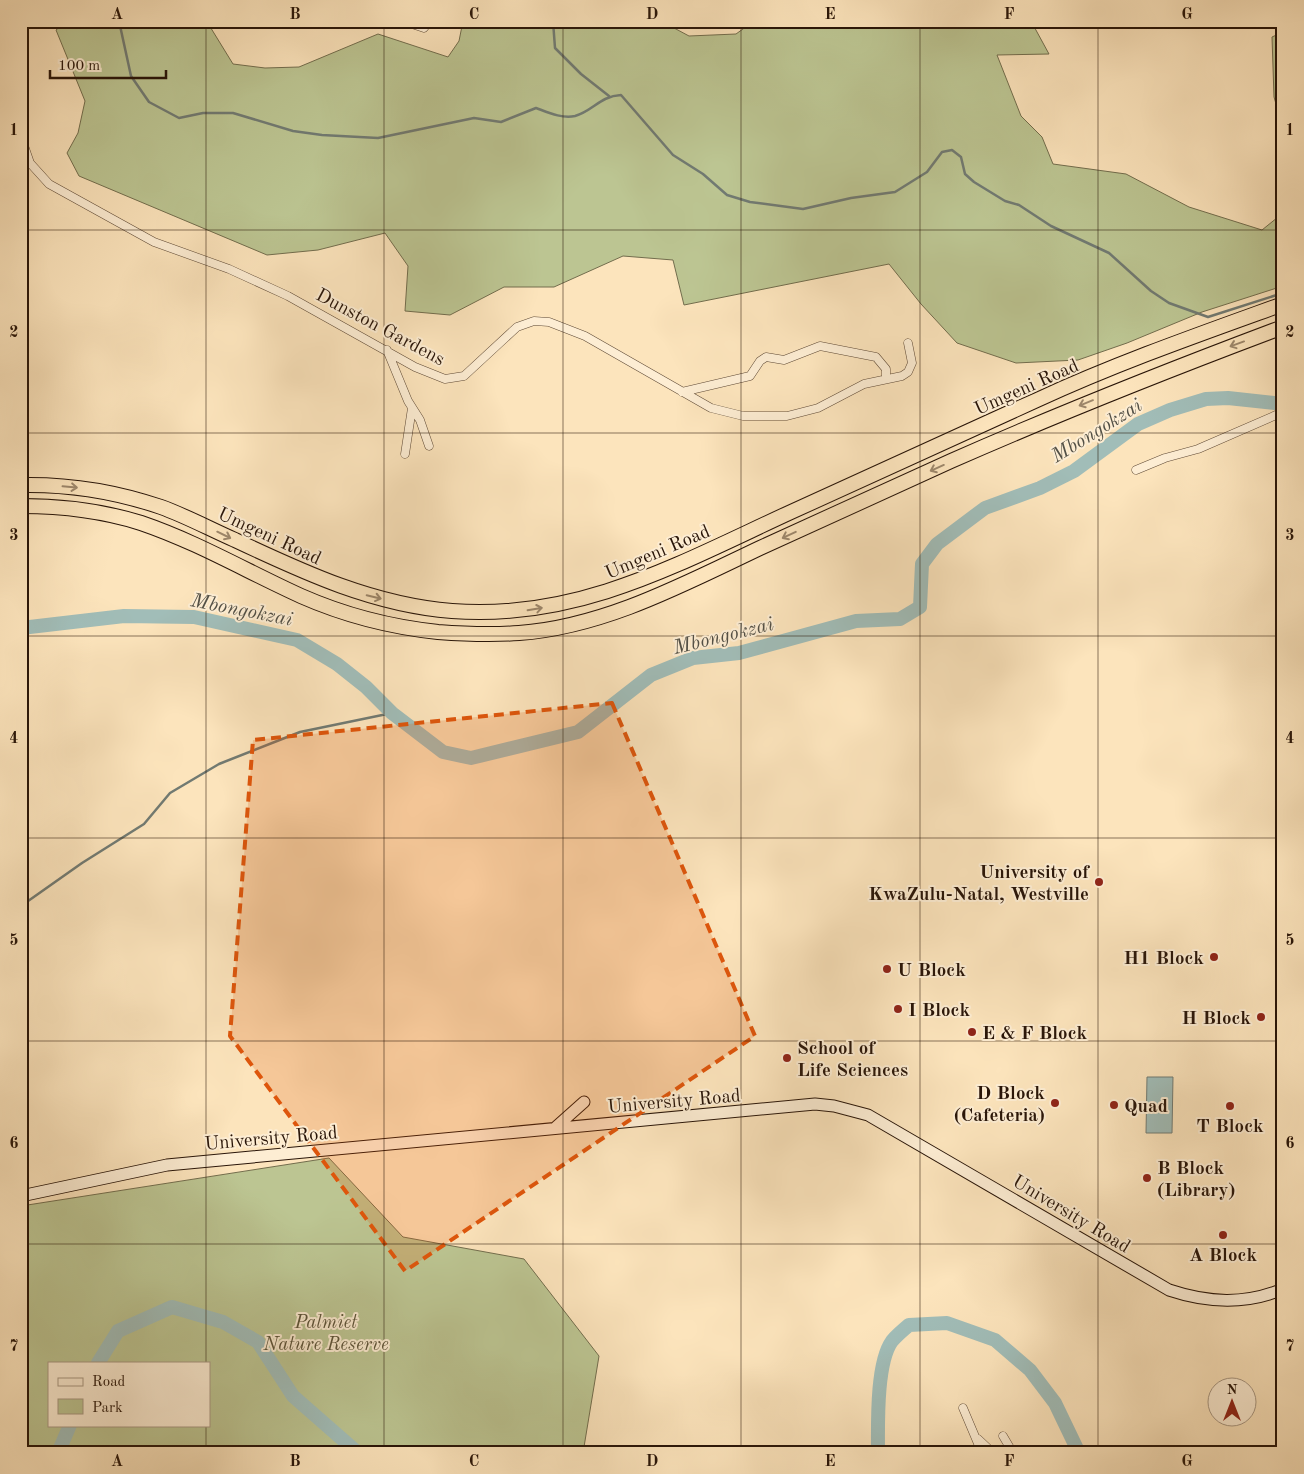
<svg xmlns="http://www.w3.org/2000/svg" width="1304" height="1474" font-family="'Old Standard TT',serif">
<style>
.green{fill:#bcc592;stroke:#726d4d;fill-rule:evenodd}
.water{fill:#a1bdb8;stroke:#717a72}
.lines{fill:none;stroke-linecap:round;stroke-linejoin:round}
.stream{stroke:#717a72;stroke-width:2.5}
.river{stroke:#a1bdb8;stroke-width:14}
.street-casing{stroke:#5e4935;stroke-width:9}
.secondary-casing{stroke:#291508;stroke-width:13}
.highway-casing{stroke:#291508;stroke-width:16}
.street{stroke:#fdedd3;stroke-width:8}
.secondary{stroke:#fdedd3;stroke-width:11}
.highway{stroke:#fce4bc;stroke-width:14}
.oneway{stroke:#9d876b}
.marked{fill:#de560c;fill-opacity:0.2;stroke:#de560c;stroke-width:4;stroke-dasharray:10 6;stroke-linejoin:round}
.grid{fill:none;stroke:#291508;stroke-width:1;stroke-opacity:0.55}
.poi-dot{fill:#8f2418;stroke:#fdedd3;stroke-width:2}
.labels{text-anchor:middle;stroke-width:4;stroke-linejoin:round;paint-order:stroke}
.street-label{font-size:19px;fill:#291508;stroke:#fdedd3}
.poi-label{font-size:19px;font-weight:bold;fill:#291508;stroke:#fdedd3;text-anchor:start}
.park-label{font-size:19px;font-style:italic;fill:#5c5338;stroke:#fdedd3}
.water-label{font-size:20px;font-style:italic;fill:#535046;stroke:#fdedd3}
.neatline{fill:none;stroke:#291508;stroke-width:2}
.grid-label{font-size:16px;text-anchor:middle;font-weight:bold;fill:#291508}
</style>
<rect width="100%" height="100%" fill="#fce4bc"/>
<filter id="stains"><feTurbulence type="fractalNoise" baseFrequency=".004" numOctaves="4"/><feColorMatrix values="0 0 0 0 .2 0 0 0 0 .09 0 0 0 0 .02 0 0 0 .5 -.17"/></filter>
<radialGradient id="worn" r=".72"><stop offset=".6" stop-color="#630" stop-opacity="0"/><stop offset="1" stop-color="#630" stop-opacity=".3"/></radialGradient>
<path class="green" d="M67 21H202L209 25 233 64 265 68 299 67 378 34 448 57 459 41 463 21H661L689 36 736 34 754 21H1031L1049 54 997 55 1021 116 1042 137 1053 164 1126 174 1189 207 1262 230 1283 213V286L1202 312 1127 343 1078 360 1016 363 957 343 921 304 889 264 684 305 673 260 623 256 554 287H504L450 315 405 311 408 266 385 233 318 250 267 255 79 176 67 153 78 133 85 101 56 30Z
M1283 32V128L1274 97 1272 37Z
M329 1158 403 1237 524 1259 599 1356 583 1453H21V1206ZM49 1363H209V1425H49Z"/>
<path class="water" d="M1147 1077H1173L1172 1133H1146Z"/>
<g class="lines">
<path class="stream" d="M119 21 131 76 149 102 179 118 203 113H233L293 131 322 135 378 138 474 118 501 122 536 108C547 112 562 119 575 116 593 111 600 96 621 95L673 155 703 174 727 195 750 202 803 209 851 198 895 192 927 172 942 152 952 150 961 157 965 174 974 182 1005 201 1019 205 1051 226 1109 253 1151 291 1169 303 1208 317 1283 293
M553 21 555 48 581 74 609 96
M21 906 82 863 144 824 170 793 219 764 300 732 392 713"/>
<path class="river" d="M21 628 124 616 194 617 297 640 337 664 366 687 392 713 443 752 471 758 578 732 651 675 693 658 739 653 856 621 900 619 920 607 922 564 937 544 985 508 1040 488 1074 471 1138 424 1170 410 1206 399 1228 398 1283 404
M98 1363 118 1331 172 1307 223 1322 258 1342 293 1396 358 1453
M58 1453 70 1425
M878 1453C878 1426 876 1363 892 1341 897 1335 903 1330 909 1325L947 1323 995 1340 1030 1370 1055 1403 1079 1453"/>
<defs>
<path id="street" d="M403 21 424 28 429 21
M1198 21 1199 22
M21 137 30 163 49 184 154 242 229 269 288 296 415 367 445 379 464 376 517 327 534 321 549 322 585 336 711 408 743 416H787L818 408 864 384 902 376 908 372 912 363 908 343
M387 350 408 401 420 420 429 446
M682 392 750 376 760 361 766 357 784 360 820 346 876 357 886 369V378
M405 454 412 408
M1136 470 1165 458 1198 449 1283 412
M963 1408 982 1453
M1003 1436 1013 1453
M978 1439 993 1453"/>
<path id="secondary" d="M556 1127 584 1102
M21 1196 167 1165 815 1104 834 1106 868 1115 1169 1290C1208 1303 1245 1305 1283 1289"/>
<path id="highway" d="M21 485C68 484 117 492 161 507 186 516 210 529 235 540 305 573 374 605 452 611 578 621 680 563 791 512 873 475 955 438 1037 400 1117 363 1200 334 1283 304
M21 506C61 506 103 511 141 523 197 542 248 572 301 596 344 615 391 627 438 632 465 634 492 635 519 633 604 627 684 584 760 548 823 519 887 490 951 461 1060 413 1171 369 1283 327"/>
</defs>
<use href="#street" class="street-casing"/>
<use href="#secondary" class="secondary-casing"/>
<use href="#highway" class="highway-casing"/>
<use href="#street" class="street"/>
<use href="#secondary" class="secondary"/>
<use href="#highway" class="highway"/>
</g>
<defs><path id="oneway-shaft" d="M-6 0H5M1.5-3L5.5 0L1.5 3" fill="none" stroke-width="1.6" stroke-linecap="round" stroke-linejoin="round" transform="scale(1.25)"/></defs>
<g class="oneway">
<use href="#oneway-shaft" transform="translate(1237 344) rotate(160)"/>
<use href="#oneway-shaft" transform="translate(1086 403) rotate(158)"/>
<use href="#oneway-shaft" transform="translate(937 468) rotate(156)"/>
<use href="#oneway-shaft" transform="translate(70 487) rotate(5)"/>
<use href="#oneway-shaft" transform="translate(224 535) rotate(26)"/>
<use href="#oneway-shaft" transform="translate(789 535) rotate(155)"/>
<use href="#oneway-shaft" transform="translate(374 597) rotate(13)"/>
<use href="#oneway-shaft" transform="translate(535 609) rotate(-9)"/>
</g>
<path class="marked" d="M612 703 755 1036 405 1271 230 1036 253 740Z"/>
<path class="grid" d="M206 21V1363M384 21V1453M563 21V1453M741 21V1453M920 21V1453M1098 21V1453M21 230H1283M21 433H1283M21 636H1283M21 838H1283M21 1041H1283M21 1244H1283M206 1425V1453"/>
<g class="poi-dot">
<circle cx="1099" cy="882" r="5"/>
<circle cx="1214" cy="957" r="5"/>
<circle cx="887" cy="969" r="5"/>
<circle cx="898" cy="1009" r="5"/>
<circle cx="1261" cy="1017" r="5"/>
<circle cx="972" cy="1032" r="5"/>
<circle cx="787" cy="1058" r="5"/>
<circle cx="1055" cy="1103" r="5"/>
<circle cx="1114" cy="1105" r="5"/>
<circle cx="1230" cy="1106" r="5"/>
<circle cx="1147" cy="1178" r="5"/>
<circle cx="1223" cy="1235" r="5"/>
</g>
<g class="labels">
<g class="street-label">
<text transform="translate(381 326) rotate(28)" y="7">Dunston Gardens</text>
<text transform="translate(1026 386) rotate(-24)" y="7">Umgeni Road</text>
<text transform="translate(270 535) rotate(25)" y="7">Umgeni Road</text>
<text transform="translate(657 551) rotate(-23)" y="7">Umgeni Road</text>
<text transform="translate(674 1100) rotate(-5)" y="7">University Road</text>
<text transform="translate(271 1137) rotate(-5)" y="7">University Road</text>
<text transform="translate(1072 1213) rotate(31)" y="7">University Road</text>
</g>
<g class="poi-label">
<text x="1089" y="878" text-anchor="end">University of<tspan x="1089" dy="22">KwaZulu-Natal, Westville</tspan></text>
<text x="1204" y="964" text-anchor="end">H1 Block</text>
<text x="897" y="976">U Block</text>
<text x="908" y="1016">I Block</text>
<text x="1251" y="1024" text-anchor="end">H Block</text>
<text x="982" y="1039">E &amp; F Block</text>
<text x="797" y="1054">School of<tspan x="797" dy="22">Life Sciences</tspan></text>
<text x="1045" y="1099" text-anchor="end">D Block<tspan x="1045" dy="22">(Cafeteria)</tspan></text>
<text x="1124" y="1112">Quad</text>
<text x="1230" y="1132" text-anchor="middle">T Block</text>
<text x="1157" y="1174">B Block<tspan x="1157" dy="22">(Library)</tspan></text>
<text x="1223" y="1261" text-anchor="middle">A Block</text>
</g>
<g class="park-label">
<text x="326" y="1328">Palmiet<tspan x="326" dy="22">Nature Reserve</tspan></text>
</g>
<g class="water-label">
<text transform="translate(1096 430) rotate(-32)" y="7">Mbongokzai</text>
<text transform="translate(242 609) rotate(11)" y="7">Mbongokzai</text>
<text transform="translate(723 635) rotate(-14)" y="7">Mbongokzai</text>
</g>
</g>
<rect width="1304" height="1474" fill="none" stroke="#fce4bc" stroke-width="55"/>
<rect x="48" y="1362" width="162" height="65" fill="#fdedd3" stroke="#a89782"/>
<rect x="58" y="1378" width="25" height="8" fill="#fdedd3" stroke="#a89782"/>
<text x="92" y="1386" font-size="15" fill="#291508">Road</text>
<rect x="58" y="1399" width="25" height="15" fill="#bcc592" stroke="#a89782"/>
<text x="92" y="1412" font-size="15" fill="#291508">Park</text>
<g transform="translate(1232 1402)"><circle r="24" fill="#fdedd3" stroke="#a89782"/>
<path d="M0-4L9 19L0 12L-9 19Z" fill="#8f2418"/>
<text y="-8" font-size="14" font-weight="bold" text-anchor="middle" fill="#291508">N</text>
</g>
<path d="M50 70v8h116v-8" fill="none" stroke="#291508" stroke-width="2.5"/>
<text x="58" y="70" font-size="15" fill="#291508" stroke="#fdedd3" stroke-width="4" paint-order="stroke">100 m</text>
<rect x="28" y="28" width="1248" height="1418" class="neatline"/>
<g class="grid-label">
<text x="117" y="19">A</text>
<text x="295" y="19">B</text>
<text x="474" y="19">C</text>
<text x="652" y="19">D</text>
<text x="830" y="19">E</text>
<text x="1009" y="19">F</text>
<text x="1187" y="19">G</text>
<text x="14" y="135">1</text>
<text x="1290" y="135">1</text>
<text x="14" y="337">2</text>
<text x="1290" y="337">2</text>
<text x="14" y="540">3</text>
<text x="1290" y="540">3</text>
<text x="14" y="743">4</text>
<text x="1290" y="743">4</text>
<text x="14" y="945">5</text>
<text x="1290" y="945">5</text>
<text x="14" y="1148">6</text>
<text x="1290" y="1148">6</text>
<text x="14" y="1351">7</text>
<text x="1290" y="1351">7</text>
<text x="117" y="1466">A</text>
<text x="295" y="1466">B</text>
<text x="474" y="1466">C</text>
<text x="652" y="1466">D</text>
<text x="830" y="1466">E</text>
<text x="1009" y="1466">F</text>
<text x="1187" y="1466">G</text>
</g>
<rect width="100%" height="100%" filter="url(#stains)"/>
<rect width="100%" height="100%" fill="url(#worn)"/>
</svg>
